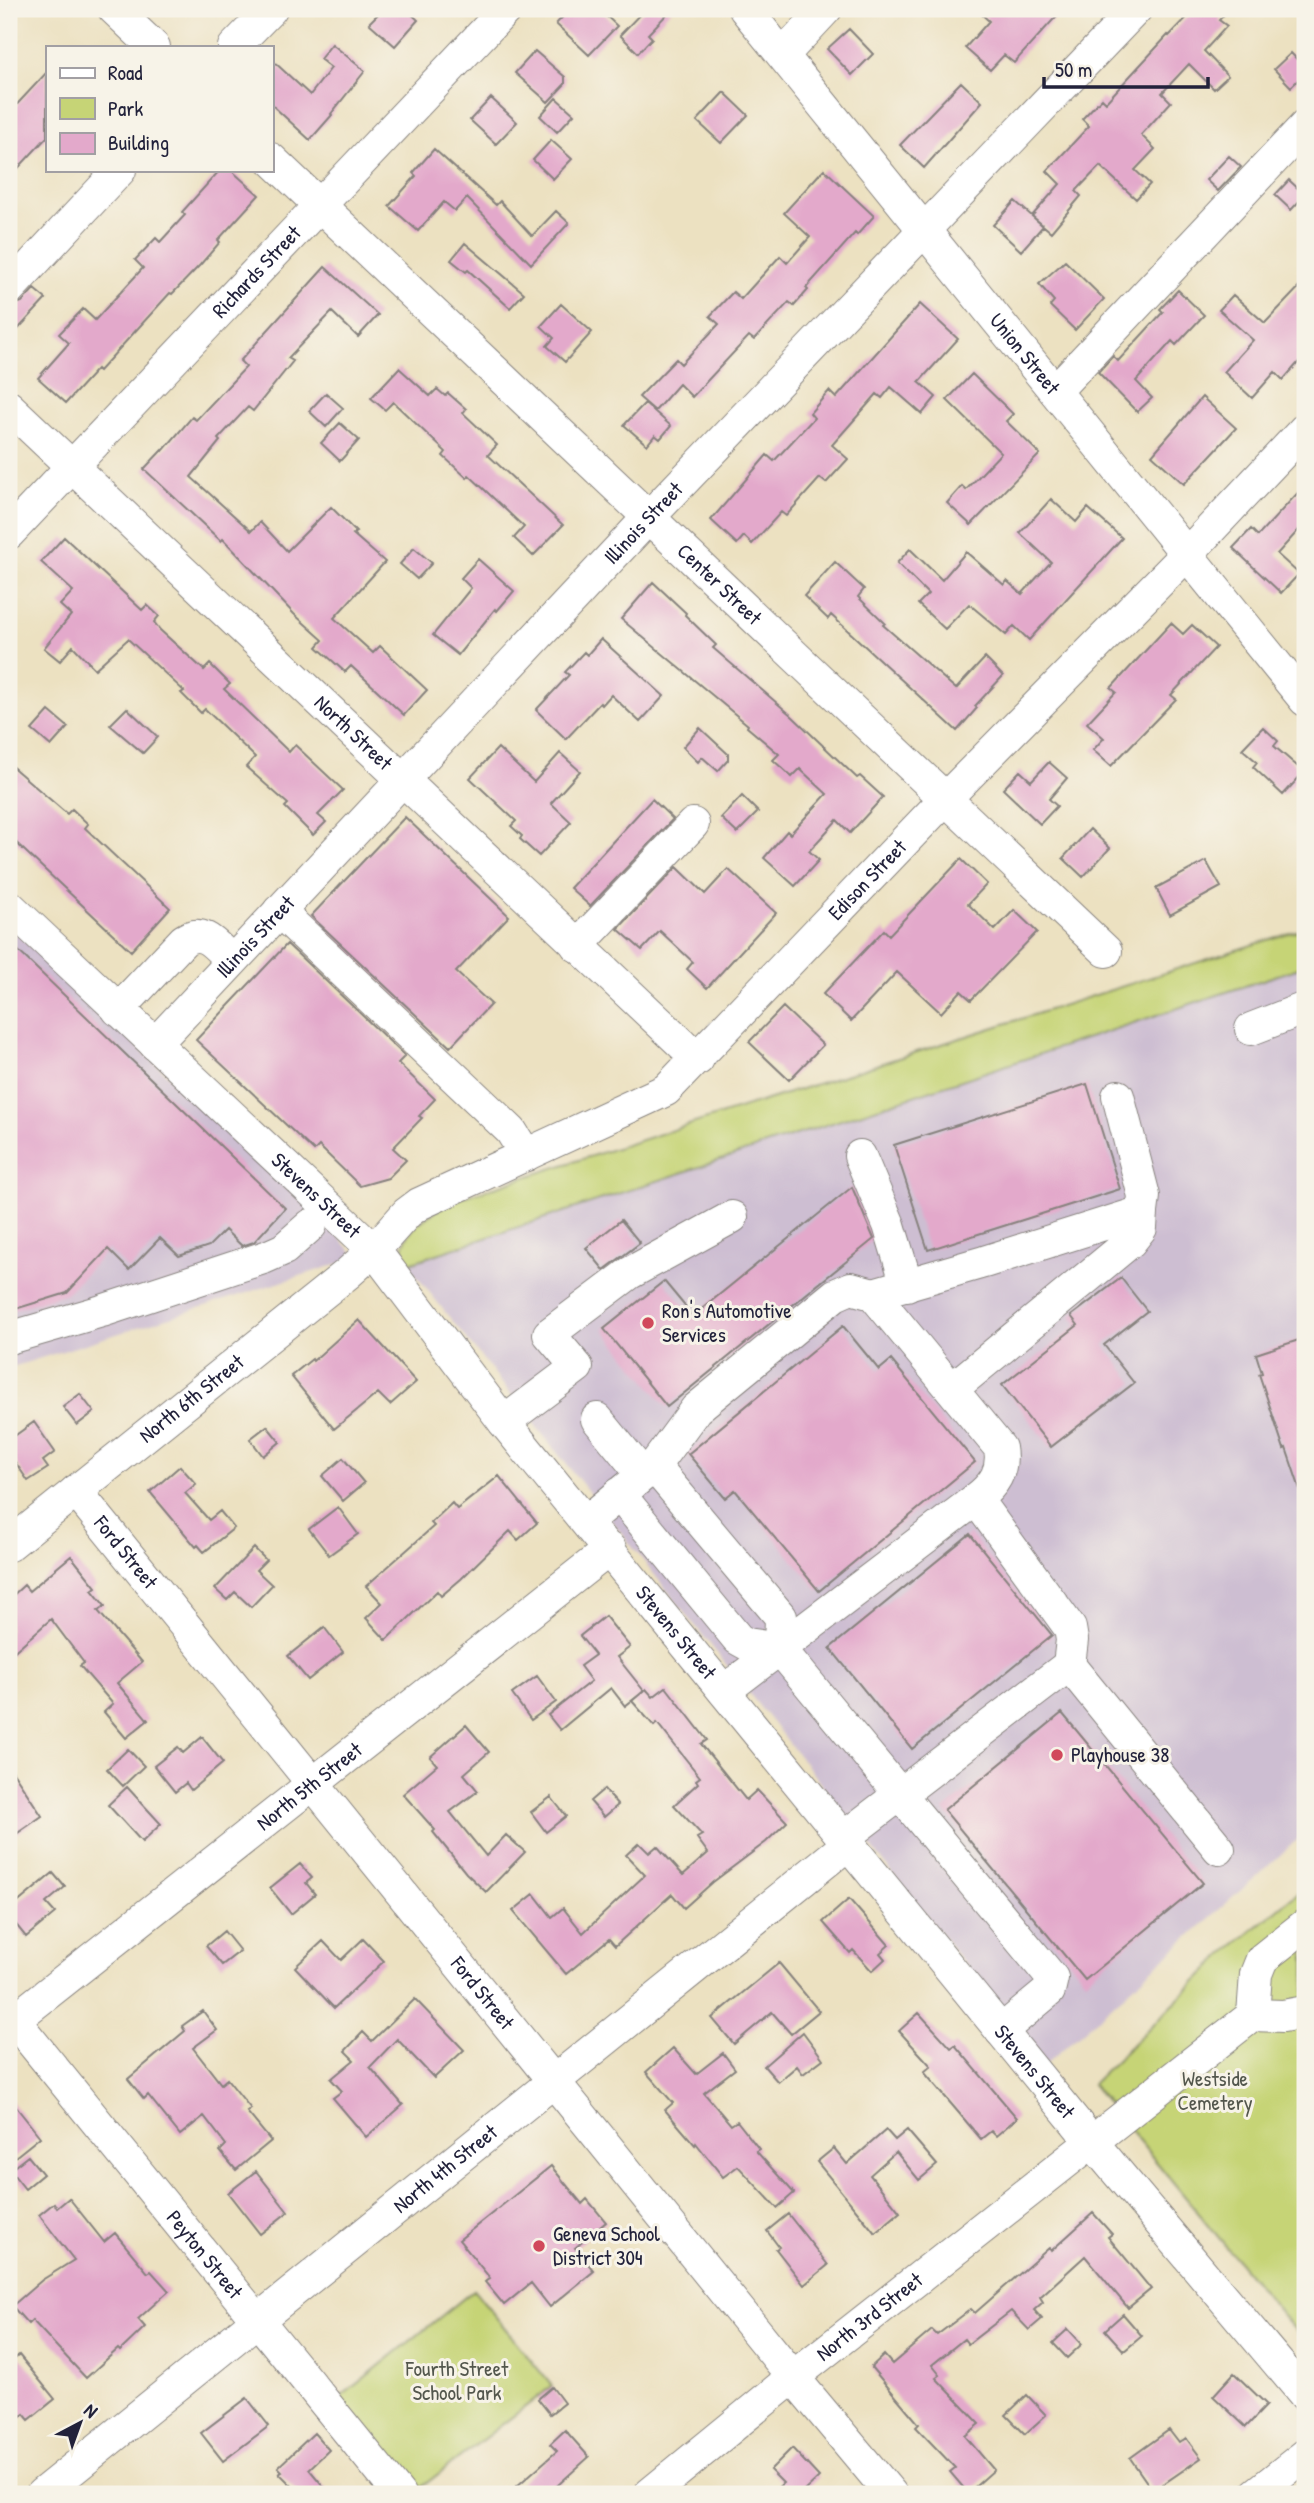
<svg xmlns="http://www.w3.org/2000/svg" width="1314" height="2503" font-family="'Patrick Hand',sans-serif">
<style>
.industrial{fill:#cdbed2}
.green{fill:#c6d476;stroke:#747b58;stroke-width:2}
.building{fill:#e3a9cb}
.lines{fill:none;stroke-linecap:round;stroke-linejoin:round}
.minor-casing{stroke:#87827e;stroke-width:34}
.minor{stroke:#fff;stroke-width:32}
.poi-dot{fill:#d1495b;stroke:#f7f3e8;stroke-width:2.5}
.labels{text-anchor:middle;stroke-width:6;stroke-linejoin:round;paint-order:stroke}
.street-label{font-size:21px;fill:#22223b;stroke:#f7f3e8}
.poi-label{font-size:21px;fill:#22223b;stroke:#f7f3e8;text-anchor:start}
.park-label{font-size:21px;fill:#53574d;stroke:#f7f3e8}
</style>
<rect width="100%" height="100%" fill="#f7f3e8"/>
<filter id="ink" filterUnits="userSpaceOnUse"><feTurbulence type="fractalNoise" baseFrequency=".0143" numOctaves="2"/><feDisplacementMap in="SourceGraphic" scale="14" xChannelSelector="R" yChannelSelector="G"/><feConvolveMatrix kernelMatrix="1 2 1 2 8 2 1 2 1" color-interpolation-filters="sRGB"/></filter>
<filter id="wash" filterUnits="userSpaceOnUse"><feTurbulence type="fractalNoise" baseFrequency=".00686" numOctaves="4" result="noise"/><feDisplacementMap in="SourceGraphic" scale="28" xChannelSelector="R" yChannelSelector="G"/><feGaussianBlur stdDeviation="1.57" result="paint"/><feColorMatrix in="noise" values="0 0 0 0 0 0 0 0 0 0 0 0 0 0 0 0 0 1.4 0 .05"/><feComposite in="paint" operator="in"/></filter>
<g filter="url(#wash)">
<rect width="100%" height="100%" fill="#ece1c1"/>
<path class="industrial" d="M9 926 335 1232 357 1258 9 1368Z
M1305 966V1833L1045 2065 407 1264Z"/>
<path class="green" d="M1305 928V966L407 1264C389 1235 436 1210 457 1199Z
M1305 1887V2342L1092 2084 1225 1953Z
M474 2290 552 2386 415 2492 338 2399Z"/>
<g id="blocks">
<path class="building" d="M383 9H406L418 20 395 46 369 23Z
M570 9H599L617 26 589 55 556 24Z
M645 9H672L648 34 652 38 638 53 620 35Z
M976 9H1063L1014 63 1004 55 990 70 965 48 989 21Z
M1195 9H1229L1219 20 1227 26 1204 51 1228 76 1214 89 1189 64 1162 93 1171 102 1141 135 1155 149 1135 170 1150 184 1136 199 1100 166 1076 191 1081 196 1051 232 1032 216 1060 184 1047 171 1089 126 1082 119 1102 98 1106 102 1168 35 1169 36Z
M849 29 873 54 852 75 827 49Z
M332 44 365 71 331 114 332 115 310 140 271 104V59L310 95 331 68 320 59Z
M535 51 565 77V84L548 102 515 73Z
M1291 53 1305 68V73L1291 87 1274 69Z
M47 72V137L9 178V113Z
M961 82 982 102 924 168 900 145Z
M724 92 748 115 721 143 697 121Z
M491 98 517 122 496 144 470 120Z
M556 98 574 114 557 132 540 116Z
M551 140 572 159 553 179 533 160Z
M434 149 496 205 500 201 532 236 556 211 569 223 531 264 467 198 455 211 444 202 418 231 389 206 416 176 413 173Z
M1229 156 1241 167 1218 191 1206 180Z
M824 169 874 216 857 235 855 233 806 288 808 290 794 306 789 302 754 340 749 336 692 397 679 384 655 411 639 397 676 359 681 364 719 324 710 316 733 292 741 299 780 256 787 263 810 237 784 213Z
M220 170H231L259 195 218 240 220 242 200 265 172 294 170 293 99 371 97 369 66 403 38 378 69 343 59 334 83 309 95 320 143 268 135 260 156 238 160 242 185 215 182 212Z
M1289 180 1305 195 1291 210 1275 195Z
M1015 201 1043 226 1021 251 993 225Z
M465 243 524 293 510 308 468 270 466 272 451 260Z
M1065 261 1104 299 1075 330 1050 306 1054 301 1039 284Z
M325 267 378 315 358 337 332 312 288 358 293 361 253 411 248 407 218 439 220 441 191 477 251 531 260 522 287 551 331 507 356 532 353 534 385 562 334 618 373 653 380 646 427 690 404 715 351 666 345 672 317 647 323 640 294 614 223 539 221 541 144 469 162 450 163 451 192 417 196 420 246 367 240 361Z
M1305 281V355L1283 380 1275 372 1252 398 1224 372 1253 340 1219 310 1233 295 1265 323Z
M34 289 46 299 9 339V307L22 302Z
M1178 290 1204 315 1176 345 1172 341 1136 381 1152 398 1137 412 1098 372 1113 356 1118 361 1163 312 1160 309Z
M561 304 592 332 565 362 547 346 554 338 541 326Z
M920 304 958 339 919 382 936 397 922 414 891 387 882 398 877 394 832 445 848 459 826 483 820 478 786 516 781 512 752 544 744 536 737 544 711 520 767 455 774 461 814 418 810 413 829 391 836 398Z
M399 368 430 396 437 389 445 396 448 393 466 409 463 413 497 445 488 455 563 525 533 556 514 538 524 527 469 475 467 478 443 456 446 452 393 402 385 410 371 398Z
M972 374 1013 414 1006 421 1040 454 971 525 947 503 962 486 966 490 1001 453 947 400Z
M326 393 343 408 326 427 309 411Z
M1202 397 1236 428 1184 484 1152 455Z
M645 403 671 426 660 439 655 435 647 445 624 425Z
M340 423 359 440 340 461 321 443Z
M1305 485V523L1277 554 1299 574 1281 593 1233 548 1251 529 1258 536Z
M1051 499 1076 522 1088 508 1122 538 1029 640 1014 626 1006 635 969 604 945 629 918 604 928 594 897 563 910 549 942 580 966 552 1004 585 1007 581 1022 594 1051 562 1020 533Z
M64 537 142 610 147 605 159 616 154 622 160 630 204 670 210 664 230 684 224 689 289 752 295 745 343 790 318 815 326 822 313 835 285 807 288 804 246 767 255 757 205 709 201 713 181 693 184 691 128 639 95 669 73 646 60 661 44 648 71 615 60 605 73 591 41 562Z
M414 548 432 563 417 579 400 564Z
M478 559 514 591 497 611 495 609 458 655 433 635 471 588 461 578Z
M835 562 864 589 858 597 885 623 883 625 956 689 985 658 1003 676 975 706 977 708 957 731 831 615 828 619 804 596Z
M653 582 686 613 685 615 716 645 713 648 792 716 857 778 860 776 883 797 850 833 837 820 809 851 819 860 795 886 764 858 787 831 790 834 827 794 800 769 792 777 773 760 779 754 747 727 748 725 621 619Z
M1171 623 1183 634 1192 625 1216 647 1171 695 1176 699 1111 766 1093 750 1104 738 1087 723 1116 692 1111 688Z
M601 639 664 696 640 722 611 695 602 705 600 703 566 739 536 710 569 675 565 672 584 652 587 655Z
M127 708 158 737 143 753 110 725Z
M49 711 68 727 51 746 32 730Z
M1263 727 1278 741 1274 746 1304 772 1283 795 1253 767 1257 762 1242 749Z
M700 728 728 754V760L718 771 702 757 698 762 683 747Z
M498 748 534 782 560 753 580 771 551 803 571 822 539 856 520 839 522 836 511 826 516 821 470 778Z
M1049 762 1067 778 1049 799 1057 806 1040 824 1003 789 1020 771 1031 781Z
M9 764 67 814 72 809 88 824 85 828 170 908 131 951 9 836Z
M742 796 758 812 737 833 721 818Z
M652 799 673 819 590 906 570 888Z
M405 817 509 916 456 972 491 1004 450 1047 311 916Z
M1090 829 1110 848 1083 877 1063 858Z
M961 859 987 884 968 904 995 930 1014 910 1037 932 971 1000 961 991 941 1013 897 972 851 1021 823 994 884 930 889 935Z
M1206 861 1221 887 1170 915 1156 888Z
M677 867 705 894 728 869 776 913 707 988 687 969 693 962 660 931 642 950 618 929Z
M9 942 285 1208 254 1242 242 1246 225 1230 209 1246 179 1256 160 1238 129 1270 108 1249 67 1293 9 1311Z
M287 944 405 1056 398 1063 435 1099 419 1116 422 1118 393 1148 406 1160 388 1178 360 1186 319 1146 314 1151 196 1040Z
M783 1007 823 1045 789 1080 749 1042Z
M1087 1084 1120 1189 928 1250 894 1145Z
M852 1187 874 1239 667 1407 604 1329 664 1281 693 1316Z
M621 1220 640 1243 604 1270 586 1248Z
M1121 1278 1147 1311 1104 1345 1134 1383 1051 1447 1002 1385 1078 1325 1071 1316Z
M359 1320 416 1382 390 1405 378 1393 334 1429 291 1376 312 1359 313 1361Z
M843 1326 879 1370 891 1360 975 1462 819 1591 735 1490 725 1498 688 1454Z
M1305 1338V1494L1302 1495 1286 1448 1284 1449 1259 1374 1262 1373 1256 1354Z
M80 1394 94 1412 77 1425 63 1407Z
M34 1422 55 1452 43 1461 48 1468 28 1481 9 1453V1440Z
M267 1426 280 1442 263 1456 250 1439Z
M343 1458 364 1483 343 1501 322 1476Z
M180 1466 196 1484 185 1493 209 1520 220 1511 234 1528 204 1552 198 1545 196 1547 150 1492Z
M499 1476 537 1523 518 1540 510 1531 461 1579 441 1596 437 1591 386 1640 366 1618 382 1603 366 1586 434 1526 431 1523 452 1503 457 1509Z
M338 1507 358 1534 329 1555 309 1529Z
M970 1534 1052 1635 912 1749 830 1648Z
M254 1548 266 1560 256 1570 272 1585 251 1607 235 1592 227 1600 215 1589Z
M71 1556 96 1587 92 1590 105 1606 98 1611 142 1662 117 1683 148 1720 126 1738 104 1712 113 1704 80 1666 84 1663 51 1619 9 1656V1599L24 1585 29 1591Z
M605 1616 630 1647 617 1657 644 1691 625 1706 611 1688 560 1730 548 1715 591 1681 580 1666 595 1655 580 1636Z
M324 1627 343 1652 308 1680 288 1656Z
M537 1676 556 1702 531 1720 512 1694Z
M666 1687 707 1740 701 1744 746 1800 757 1790 787 1822 766 1842 713 1882 684 1908 672 1894 615 1946 609 1939 566 1974 513 1911 534 1894 552 1917 563 1908 583 1933 645 1875 626 1855 639 1843 649 1853 657 1846 683 1875 708 1853 697 1838 702 1835 674 1805 698 1783 696 1780 700 1777 657 1723 654 1726 632 1701 646 1689 653 1697Z
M1062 1713 1203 1883 1085 1980 944 1810Z
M466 1725 489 1752 464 1774 478 1791 450 1812 486 1856 506 1835 525 1852 486 1892 466 1873 433 1832 435 1830 403 1794 437 1765 430 1757Z
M202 1737 223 1763 191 1790 186 1783 175 1792 154 1766 178 1747 183 1753Z
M128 1749 144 1766 123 1786 107 1769Z
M9 1766 42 1816 9 1839Z
M127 1787 161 1824 142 1842 108 1805Z
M604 1789 618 1805 604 1817 590 1801Z
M551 1797 566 1816 546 1832 531 1812Z
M300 1864 312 1878 306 1883 315 1894 291 1914 270 1888Z
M53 1873 65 1887 46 1903 55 1913 26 1937 9 1916V1910Z
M849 1899 889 1945 880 1953 885 1959 872 1971 853 1950 850 1953 823 1922Z
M224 1931 240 1951 222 1965 206 1946Z
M363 1939 384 1961 334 2008 295 1967 323 1941 341 1960Z
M779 1963 819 2011 791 2034 772 2012 734 2044 712 2018Z
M415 1999 464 2050 434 2078 397 2039 370 2067 403 2105 366 2137 333 2098 342 2091 331 2079 354 2060 345 2051 363 2032 372 2041Z
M203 2011 217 2030 193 2048 221 2084 227 2079 251 2109 247 2112 271 2141 236 2170 220 2151 226 2145 204 2116 180 2135 148 2095 144 2099 128 2079 185 2031 182 2026Z
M919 2013 951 2048 955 2045 1017 2118 996 2136 991 2131 981 2139 924 2072 931 2066 899 2031Z
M803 2032 823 2059 803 2074 797 2066 778 2082 764 2066Z
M673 2048 696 2074 723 2053 735 2069 704 2093 731 2125 737 2121 759 2149 756 2151 794 2193 777 2208 738 2166 723 2177 696 2143 695 2145 665 2110 673 2103 646 2072Z
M9 2098 40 2137 9 2162Z
M886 2130 895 2140 907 2130 937 2165 919 2180 896 2152 870 2175 900 2212 875 2233 817 2162 834 2148 847 2164Z
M28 2156 43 2174 25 2189 10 2170Z
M551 2166 582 2204 587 2199 606 2222 575 2248 594 2271 550 2307 531 2283 504 2305 485 2282 490 2278 459 2240Z
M256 2171 288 2212 260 2234 228 2193Z
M69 2198 104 2242 115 2233 148 2273 151 2271 169 2291 138 2319 145 2327 120 2351 118 2349 86 2378 32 2320 28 2324 12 2306 42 2280 74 2260 39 2215 54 2203 57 2208Z
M1093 2213 1112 2234 1108 2237 1151 2289 1128 2308 1085 2256 1040 2297 1043 2302 1034 2310 1042 2319 1029 2330 1011 2311 968 2344 964 2339 932 2365 940 2375 936 2378 980 2424 965 2436 994 2470 968 2493 950 2472 955 2468 916 2427 919 2424 871 2367 884 2355 892 2364 932 2330 937 2335 971 2309 975 2313 1049 2248 1051 2251Z
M788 2214 828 2265 804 2285 776 2249 779 2247 767 2231Z
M1123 2314 1142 2336 1124 2351 1105 2330Z
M1068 2329 1082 2344 1067 2358 1053 2343Z
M19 2355 55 2399 29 2420 24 2414 9 2427V2364Z
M1234 2373 1267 2405 1246 2427 1213 2396Z
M552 2387 564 2403 550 2414 538 2399Z
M1027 2395 1046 2415 1025 2434 1006 2415Z
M247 2398 269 2426 223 2461 201 2433Z
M565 2430 589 2457 548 2494H508L557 2451 550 2444Z
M1169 2430 1179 2443 1186 2438 1201 2458 1153 2491 1130 2458Z
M314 2433 329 2450 309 2469 330 2494H300L279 2473 282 2471 278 2467Z
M792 2448 819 2477 801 2494H771L783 2483 770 2470Z"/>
</g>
</g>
<g filter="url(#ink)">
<use href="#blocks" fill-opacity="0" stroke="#87827e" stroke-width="2"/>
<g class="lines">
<defs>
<g id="minor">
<path d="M114 9 154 47"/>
<path id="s1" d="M745 9 1305 700"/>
<path d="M234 47 271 9"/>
<path d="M783 55 826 9"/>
<path id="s2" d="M271 159 1106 951"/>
<path d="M9 289 120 170"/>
<path d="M1055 391 1305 126"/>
<path id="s3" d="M9 407 698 1059"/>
<path id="s4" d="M9 533 506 9"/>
<path id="s5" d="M9 906 374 1250 504 1422 1091 2141 1305 2395"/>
<path d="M279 911 511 1131 526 1155"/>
<path d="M577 946 693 824"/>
<path d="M118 1010 184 940C205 927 217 948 232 961"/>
<path d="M1251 1029 1305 1008"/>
<path id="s6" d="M155 1044 649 517 1136 9"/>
<path d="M1118 1096 1144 1196 1142 1212"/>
<path d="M860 1156 889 1225 907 1285"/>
<path d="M873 1294 984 1262 1142 1212 1141 1228 1130 1242 952 1389"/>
<path d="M9 1338 102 1311 266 1257 284 1249 311 1225"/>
<path d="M597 1419 643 1475"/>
<path d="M504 1422 577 1367 549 1334 630 1273 732 1217"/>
<path d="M654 1466 781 1617 780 1649 1052 1978 1049 1991 1001 2031"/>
<path id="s7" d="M76 1491 793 2377 891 2494"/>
<path d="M619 1494 738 1639 747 1644 780 1649"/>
<path d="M587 1521 654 1466 696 1409 835 1295 851 1288 873 1294 1000 1448C1004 1471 994 1485 976 1499"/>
<path id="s8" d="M9 1545 347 1274 374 1250 407 1213 419 1204 666 1090 946 798 1187 554 1305 429"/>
<path d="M724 1691 976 1499 1070 1628 1072 1640 1069 1665"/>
<path d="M843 1838 1069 1665 1219 1849"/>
<path id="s9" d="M9 2014 399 2494"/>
<path d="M1253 2015 1256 1974 1262 1959 1305 1925"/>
<path id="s10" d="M9 2024 610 1549"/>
<path id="s11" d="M42 2494 848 1844"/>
<path id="s12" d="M650 2494 793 2377 1253 2015 1283 2016 1305 2012"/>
<path d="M1256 2494 1305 2455"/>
</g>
</defs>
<use href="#minor" class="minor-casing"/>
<use href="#minor" class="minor"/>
</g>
</g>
<g class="poi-dot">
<circle cx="648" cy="1323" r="7"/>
<circle cx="1057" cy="1755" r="7"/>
<circle cx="539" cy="2246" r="7"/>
</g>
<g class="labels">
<g class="street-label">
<text dy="7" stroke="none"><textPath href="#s4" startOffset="360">Richards Street</textPath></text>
<text dy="7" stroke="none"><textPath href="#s1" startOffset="444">Union Street</textPath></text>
<text dy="7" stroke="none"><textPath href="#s6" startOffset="714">Illinois Street</textPath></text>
<text dy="7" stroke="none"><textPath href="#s2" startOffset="618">Center Street</textPath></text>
<text dy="7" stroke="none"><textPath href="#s3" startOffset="474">North Street</textPath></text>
<text dy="7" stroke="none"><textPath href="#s8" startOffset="1097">Edison Street</textPath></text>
<text dy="7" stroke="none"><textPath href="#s6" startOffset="147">Illinois Street</textPath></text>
<text dy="7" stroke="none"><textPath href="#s5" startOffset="422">Stevens Street</textPath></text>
<text dy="7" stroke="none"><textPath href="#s8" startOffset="234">North 6th Street</textPath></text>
<text dy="7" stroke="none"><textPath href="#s7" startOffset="79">Ford Street</textPath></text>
<text dy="7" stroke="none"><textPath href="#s5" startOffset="989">Stevens Street</textPath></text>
<text dy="7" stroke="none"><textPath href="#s10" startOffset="383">North 5th Street</textPath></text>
<text dy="7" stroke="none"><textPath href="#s7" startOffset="646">Ford Street</textPath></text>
<text dy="7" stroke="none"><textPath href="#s5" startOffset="1556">Stevens Street</textPath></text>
<text dy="7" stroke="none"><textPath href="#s11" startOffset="518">North 4th Street</textPath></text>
<text dy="7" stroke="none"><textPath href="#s9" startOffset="310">Peyton Street</textPath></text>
<text dy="7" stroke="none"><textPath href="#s12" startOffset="282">North 3rd Street</textPath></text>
</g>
<g class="poi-label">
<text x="662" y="1318">Ron's Automotive<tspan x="662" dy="24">Services</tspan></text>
<text x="1071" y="1762">Playhouse 38</text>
<text x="553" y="2241">Geneva School<tspan x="553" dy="24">District 304</tspan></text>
</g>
<g class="park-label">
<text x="1215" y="2086">Westside<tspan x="1215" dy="24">Cemetery</tspan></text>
<text x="457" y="2376">Fourth Street<tspan x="457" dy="24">School Park</tspan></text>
</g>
</g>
<rect width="1314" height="2503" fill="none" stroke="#f7f3e8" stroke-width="35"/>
<rect x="46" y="46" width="228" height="126" fill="#f7f3e8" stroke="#a29fa3" stroke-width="2"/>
<rect x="60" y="68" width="35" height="10" fill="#ffffff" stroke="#a29fa3" stroke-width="2"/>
<text x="108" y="80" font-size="21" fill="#22223b">Road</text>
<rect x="60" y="98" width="35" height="21" fill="#c6d476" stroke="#a29fa3" stroke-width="2"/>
<text x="108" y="116" font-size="21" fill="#22223b">Park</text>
<rect x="60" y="133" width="35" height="21" fill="#e3a9cb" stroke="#a29fa3" stroke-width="2"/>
<text x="108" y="150" font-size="21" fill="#22223b">Building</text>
<g transform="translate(80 2423) rotate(41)" stroke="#f7f3e8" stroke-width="5" paint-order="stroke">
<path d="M0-5L12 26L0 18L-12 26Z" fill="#22223b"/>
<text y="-10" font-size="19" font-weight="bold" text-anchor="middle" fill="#22223b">N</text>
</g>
<path d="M1044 77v10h164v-10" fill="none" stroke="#22223b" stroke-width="3.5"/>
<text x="1055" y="77" font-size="21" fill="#22223b" stroke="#f7f3e8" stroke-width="5" paint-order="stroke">50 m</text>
</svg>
